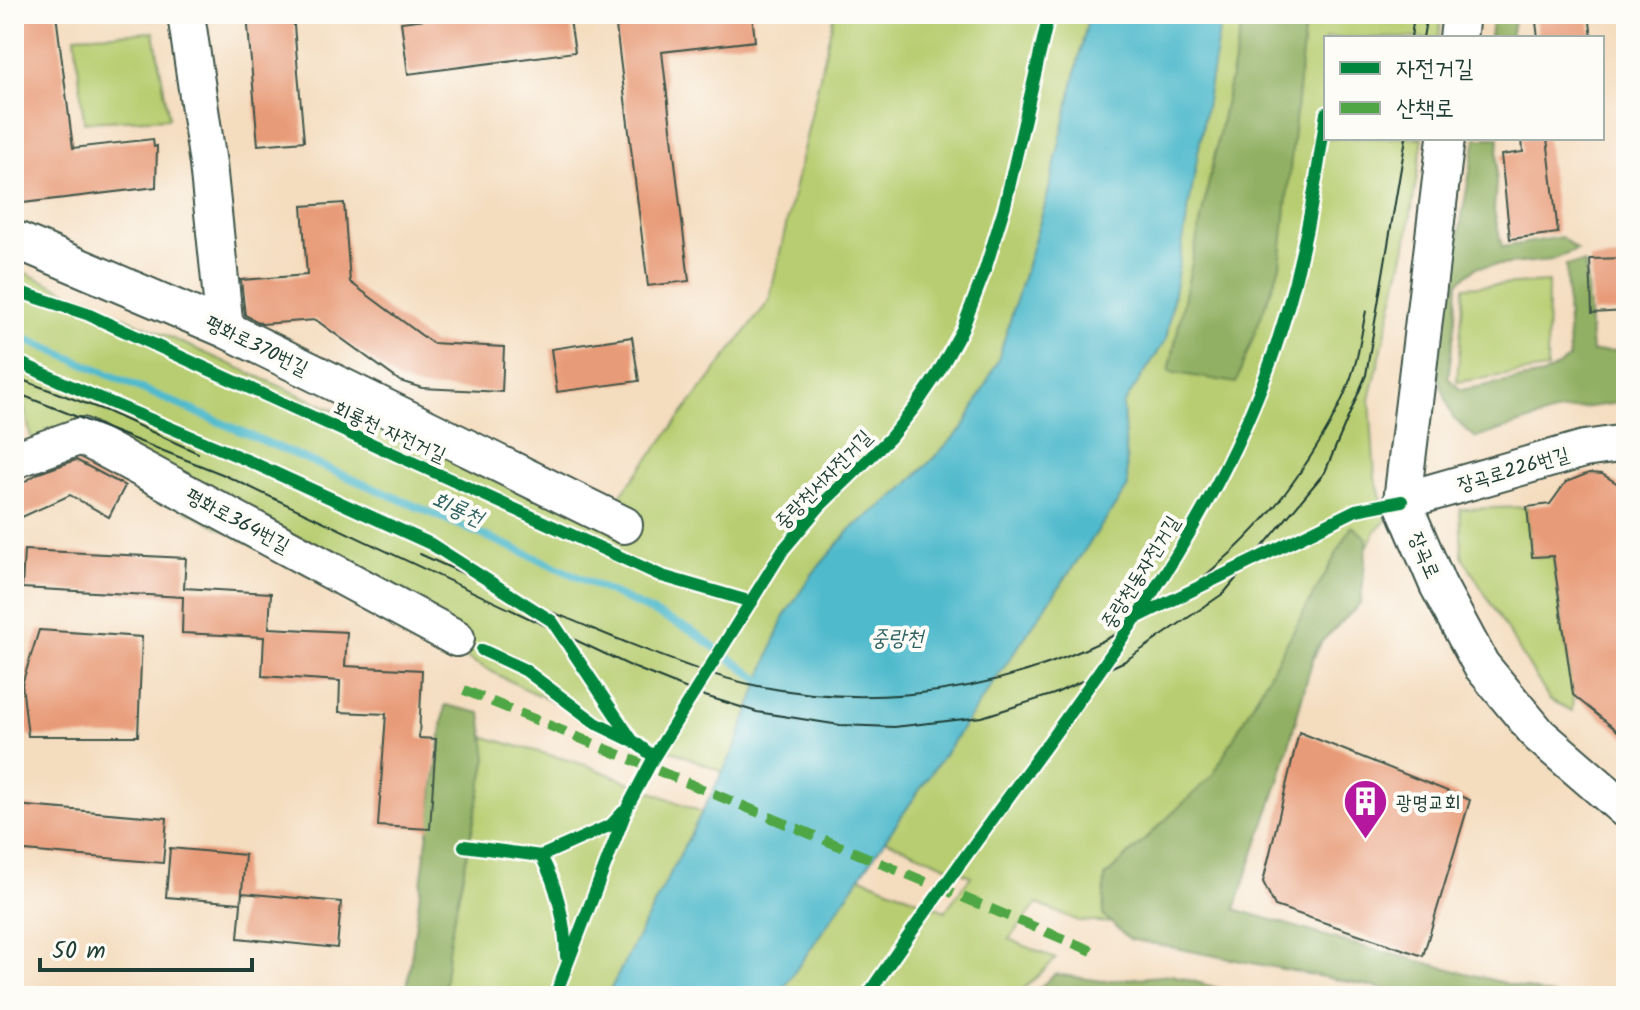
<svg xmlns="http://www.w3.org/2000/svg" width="1640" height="1010" font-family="Kalam,'Poor Story',sans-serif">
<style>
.green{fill:#b8cd71;stroke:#6c8552;stroke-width:2}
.forest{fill:#92b063;stroke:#58764c;stroke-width:2}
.water{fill:#50bacc;stroke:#387c80;stroke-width:2}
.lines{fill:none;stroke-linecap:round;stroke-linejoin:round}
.stream{stroke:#50bacc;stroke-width:8}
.building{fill:#e89b78}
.minor-casing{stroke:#3f5549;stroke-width:40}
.minor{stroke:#fff;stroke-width:36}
.tram{stroke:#1f3d34;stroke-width:2}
.quiet{stroke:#4fa644;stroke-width:10;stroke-dasharray:20 10;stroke-linecap:butt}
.cycleway-casing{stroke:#fdfcf7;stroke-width:17}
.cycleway{stroke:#00873e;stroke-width:12}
.labels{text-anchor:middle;stroke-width:8;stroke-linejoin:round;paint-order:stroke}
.street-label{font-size:20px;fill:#1f3d34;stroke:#fdfcf7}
.poi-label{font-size:20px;fill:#1f3d34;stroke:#fdfcf7;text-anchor:start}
.water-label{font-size:22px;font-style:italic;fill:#2e6262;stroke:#fdfcf7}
</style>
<rect width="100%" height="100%" fill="#fdfcf7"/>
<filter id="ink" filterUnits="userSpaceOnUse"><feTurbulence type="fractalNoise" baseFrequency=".0125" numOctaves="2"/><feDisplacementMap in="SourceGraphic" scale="16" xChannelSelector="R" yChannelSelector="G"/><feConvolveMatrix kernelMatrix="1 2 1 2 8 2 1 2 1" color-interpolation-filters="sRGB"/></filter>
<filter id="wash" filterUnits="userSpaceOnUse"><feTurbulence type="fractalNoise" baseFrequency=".006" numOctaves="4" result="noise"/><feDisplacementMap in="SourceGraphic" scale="32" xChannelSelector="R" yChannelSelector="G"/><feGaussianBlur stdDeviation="1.8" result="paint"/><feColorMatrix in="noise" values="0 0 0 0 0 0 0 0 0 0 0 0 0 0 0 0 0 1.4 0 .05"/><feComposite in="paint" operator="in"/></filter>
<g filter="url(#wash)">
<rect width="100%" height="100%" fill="#f4dcbe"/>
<path class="green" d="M834 14H1442L1439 38H1326V138H1423L1406 245 1370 400 1375 478 1388 519 1375 531 1184 927 1079 921 1037 904 1009 939 1056 959 1016 996H432L470 733 586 765 945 911 971 876 525 689 102 466 67 450 31 438 14 358V268L329 408 549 495 619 497 769 301Z
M154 32 169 118 84 122 75 36Z
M1548 282 1547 369 1457 382 1464 287Z
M1527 507 1532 557 1553 556 1573 695 1572 711 1549 699 1462 556 1460 509Z"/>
<path class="forest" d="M1244 14H1306L1280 266 1236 383 1169 372Z
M1493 14H1515L1511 38H1490Z
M1476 138H1499L1494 211 1502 247 1561 237 1577 250 1552 260 1477 267 1458 282 1456 317 1448 378 1461 390 1543 375 1569 359 1566 265 1585 263 1592 352 1626 350V402L1560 411 1476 438 1453 418 1435 368Z
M1352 526 1367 538 1361 603 1316 647 1279 781 1235 909 1349 943 1555 996H1420L1129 939 1103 915 1105 877 1213 775Z
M445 705 481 713 487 758 450 937 443 996H406Z
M1626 862V996H1615V868Z
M1055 974 1102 981 1172 975 1245 996H1030Z"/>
<path class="water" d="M1089 14H1222L1166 340 1123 405 1128 487 778 996H607L735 748 783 618 813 573 851 529 900 492 964 427 998 360 1047 198Z"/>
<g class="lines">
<path class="stream" d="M14 334 541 560 691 630 769 687"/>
</g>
<g id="blocks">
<path class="building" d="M14 14H56L73 148 153 139 154 147 157 146 156 187 14 204Z
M247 14H293L304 141 258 145Z
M466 14H569L575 52 408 74 401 22Z
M652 14H752L755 41 662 52 689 281 648 286 615 18Z
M1535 14H1589L1592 38H1538Z
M1522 138H1547L1558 233 1510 239 1501 155 1523 152Z
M344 203 350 282 432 343 504 347 502 392 422 388 400 381 316 320 262 324 245 315 241 280 307 275 302 206Z
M1626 258V311L1592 313 1590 259Z
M632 337 639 381 557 392 551 349Z
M76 460 125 486 109 517 70 495 20 518 14 504V488L39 473Z
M1589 473 1602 474 1626 489V738L1573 695 1553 556 1532 557 1527 507 1550 504 1566 482Z
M24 550 186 558 184 588 271 593 269 628 347 632 345 666 422 670 419 738 436 739 430 829 378 826 386 714 339 712 340 681 262 676 264 637 182 633 183 597 22 588Z
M39 630 142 637 138 736H28L22 684Z
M1299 732 1470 800 1423 956 1275 906 1263 882Z
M15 805 167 818 163 863 14 850Z
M170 848 245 855 241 903 166 897Z
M242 893 341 902 337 948 238 938Z"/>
</g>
</g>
<g filter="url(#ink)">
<use href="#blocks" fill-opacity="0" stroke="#3f5549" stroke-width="2"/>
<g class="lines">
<defs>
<path id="minor" d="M186 14 208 164 225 329
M1458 38 1461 14
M1446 138 1402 501 1438 585 1481 665 1539 735 1626 810
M14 239 225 329 624 525
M14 460 81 436 456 638
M1402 501 1584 449 1626 443"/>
</defs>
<use href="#minor" class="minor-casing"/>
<use href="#minor" class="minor"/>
<path class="tram" d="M1411 38 1414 14
M1423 38 1427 14
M14 377 106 411 198 453
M14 392 222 474 635 668 705 696 757 712 840 725 894 727 982 717 1054 694 1125 661 1224 593 1325 472 1366 375 1406 138
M420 554C485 584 549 611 615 638 661 656 709 676 758 686 953 725 1165 651 1286 492 1314 454 1342 410 1355 365 1360 347 1362 329 1366 311"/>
<path class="quiet" d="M464 690 1097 953"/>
<defs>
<path id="cycleway" d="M14 290 87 314 662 576 752 602
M14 360 64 383 249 461 431 544 552 621 632 740 654 757
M1138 617 1356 510 1402 501
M482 650 525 670 597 724 628 739
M464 846 541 856 611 825 623 812
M541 856C557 886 565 921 566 956
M555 996 628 806 654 757 783 550 820 506 890 438 915 407 938 373 962 330 985 270 1005 205 1049 14
M867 996C930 903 998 812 1064 721 1142 612 1218 503 1265 377 1297 293 1314 202 1326 113"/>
</defs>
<use href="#cycleway" class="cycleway-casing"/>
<use href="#cycleway" class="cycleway"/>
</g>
</g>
<defs>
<symbol id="building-pin" viewBox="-11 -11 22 30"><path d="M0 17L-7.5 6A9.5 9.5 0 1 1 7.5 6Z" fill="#b5179e" stroke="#fdfcf7"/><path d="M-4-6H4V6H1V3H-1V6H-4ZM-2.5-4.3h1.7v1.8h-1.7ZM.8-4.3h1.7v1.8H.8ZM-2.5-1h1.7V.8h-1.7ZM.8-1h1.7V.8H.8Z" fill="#fff"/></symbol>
</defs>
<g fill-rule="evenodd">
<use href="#building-pin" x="1340" y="776" width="51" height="69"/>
</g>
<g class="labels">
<g class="street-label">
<text transform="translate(257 345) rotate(26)" y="7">평화로370번길</text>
<text transform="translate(390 431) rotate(24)" y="7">회룡천 자전거길</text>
<text transform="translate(1513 469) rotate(-16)" y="7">장곡로226번길</text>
<text transform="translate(823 479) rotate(-46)" y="7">중랑천서자전거길</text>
<text transform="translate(238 520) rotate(28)" y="7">평화로364번길</text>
<text transform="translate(1425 555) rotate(67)" y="7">장곡로</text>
<text transform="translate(1140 572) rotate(-58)" y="7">중랑천동자전거길</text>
</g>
<g class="poi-label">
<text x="1396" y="809">광명교회</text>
</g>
<g class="water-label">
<text transform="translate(458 508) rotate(24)" y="8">회룡천</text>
<text x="897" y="645">중랑천</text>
</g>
</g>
<rect width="1640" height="1010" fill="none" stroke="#fdfcf7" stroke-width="48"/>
<rect x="1324" y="36" width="280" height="104" fill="#fdfcf7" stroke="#a4b0a9" stroke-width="2"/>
<rect x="1340" y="62" width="40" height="12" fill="#00873e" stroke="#a4b0a9" stroke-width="2"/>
<text x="1396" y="76" font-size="24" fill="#1f3d34">자전거길</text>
<rect x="1340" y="102" width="40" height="12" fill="#4fa644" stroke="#a4b0a9" stroke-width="2"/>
<text x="1396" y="116" font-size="24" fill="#1f3d34">산책로</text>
<path d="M40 958v12h212v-12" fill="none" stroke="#1f3d34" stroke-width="4"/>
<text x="52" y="958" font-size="24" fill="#1f3d34" stroke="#fdfcf7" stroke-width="6" paint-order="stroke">50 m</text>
</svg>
